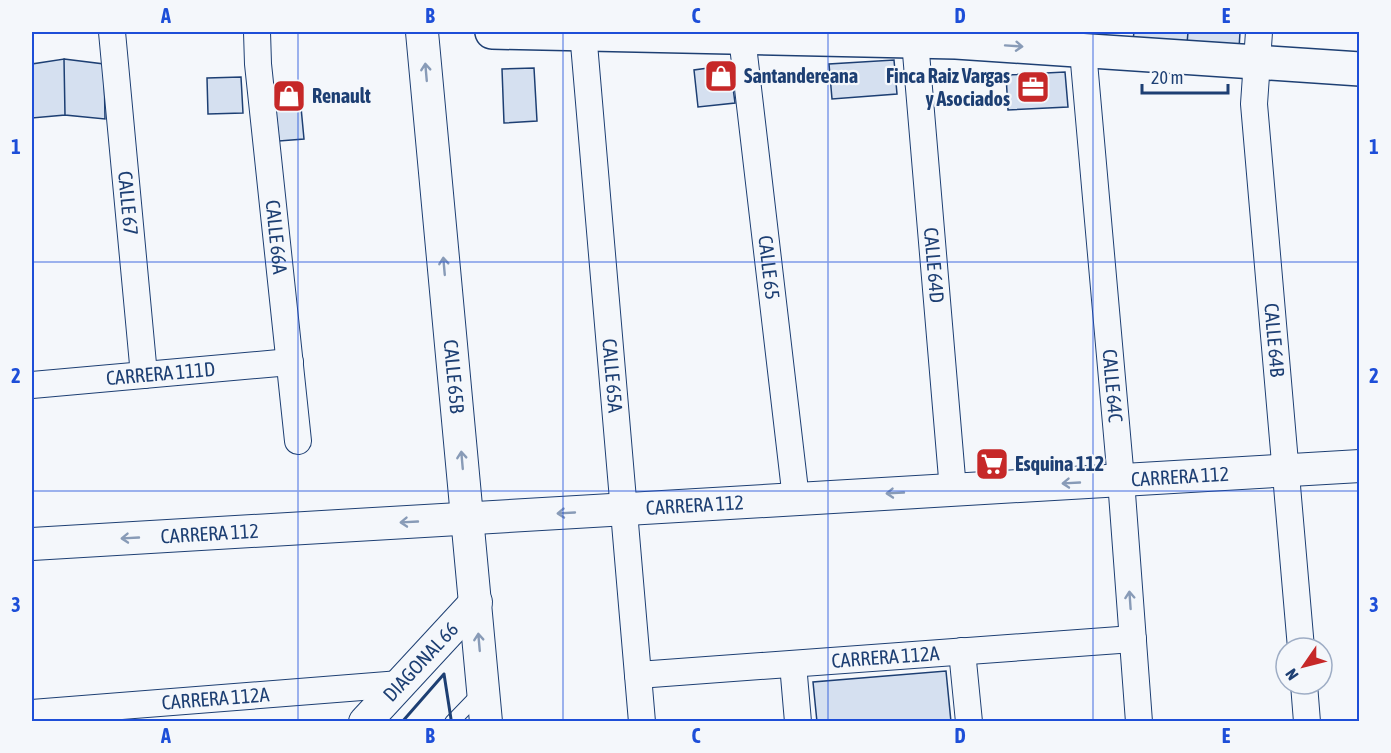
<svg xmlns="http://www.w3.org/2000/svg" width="1391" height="753" font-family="'Asap Condensed',sans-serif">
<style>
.building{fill:#d5e0f0;stroke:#1d3f73;stroke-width:1.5}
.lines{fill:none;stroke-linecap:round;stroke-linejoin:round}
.service-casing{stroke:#1d3f73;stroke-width:16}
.minor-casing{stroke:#1d3f73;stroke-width:28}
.tertiary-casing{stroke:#1d3f73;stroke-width:34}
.secondary-casing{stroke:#1d3f73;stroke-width:36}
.service{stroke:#f4f7fb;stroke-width:14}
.minor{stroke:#f4f7fb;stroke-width:26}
.tertiary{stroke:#f4f7fb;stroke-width:32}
.secondary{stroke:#f4f7fb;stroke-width:33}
.wall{stroke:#1d3f73;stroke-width:3}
.oneway{stroke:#889bb7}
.grid{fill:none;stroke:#1d4ed8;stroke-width:1.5;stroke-opacity:0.55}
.labels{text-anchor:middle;stroke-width:4.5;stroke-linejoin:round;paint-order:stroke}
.poi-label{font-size:20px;font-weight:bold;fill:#1d3f73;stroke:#f4f7fb;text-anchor:start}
.street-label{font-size:20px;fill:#1d3f73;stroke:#f4f7fb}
.neatline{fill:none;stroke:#1d4ed8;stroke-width:2}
.grid-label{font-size:20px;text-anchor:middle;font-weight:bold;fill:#1d4ed8}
</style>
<rect width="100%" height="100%" fill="#f4f7fb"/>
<path class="building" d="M1134 32H1188L1187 44 1133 40Z
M1188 32H1240L1239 49 1187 44Z
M64 59 65 115 32 118V64Z
M64 59 104 64 105 119 65 115Z
M894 60 897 94 832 99 829 64Z
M730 65 735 103 698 107 694 70Z
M534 68 537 121 504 123 502 69Z
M1065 72 1068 107 1008 110 1006 75Z
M241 77 243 113 208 114 207 78Z
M299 86 304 139 279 141 273 88Z
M946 671 951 722H817L813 682Z"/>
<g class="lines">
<defs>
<path id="service" d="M452 722 480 693"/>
<g id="minor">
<path id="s1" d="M112 32 144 375"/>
<path id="s2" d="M257 32 258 64 298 441"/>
<path id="s3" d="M583 32 642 722"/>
<path id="s4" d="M1259 32 1254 104 1301 648"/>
<path id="s5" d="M742 37 796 499"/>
<path id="s6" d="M915 41 953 490"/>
<path id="s7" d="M1083 51 1121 480 1139 722"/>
<path id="s8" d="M32 385 290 362"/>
<path d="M962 651 969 722"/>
<path d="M793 664 798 722"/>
<path id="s9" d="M638 675 1133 639"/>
<path d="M1304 684 1307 722"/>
<path id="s10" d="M32 713 400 684"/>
</g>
<g id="tertiary">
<path id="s11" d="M422 32 486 722"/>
<path id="s12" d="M32 544 1360 466"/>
<path id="s13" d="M365 722 476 602"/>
</g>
<path id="secondary" d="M492 32 956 42 1360 69"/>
</defs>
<use href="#service" class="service-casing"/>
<use href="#minor" class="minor-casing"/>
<use href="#tertiary" class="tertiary-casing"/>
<use href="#secondary" class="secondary-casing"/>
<use href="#service" class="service"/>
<use href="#minor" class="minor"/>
<use href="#tertiary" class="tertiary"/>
<use href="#secondary" class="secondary"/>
<path class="wall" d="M444 674 451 719
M402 722 444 674"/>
</g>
<defs><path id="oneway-shaft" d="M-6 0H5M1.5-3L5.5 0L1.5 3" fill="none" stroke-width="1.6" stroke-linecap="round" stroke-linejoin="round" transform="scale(1.5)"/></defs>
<g class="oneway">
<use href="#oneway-shaft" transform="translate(1014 46) rotate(4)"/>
<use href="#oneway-shaft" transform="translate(426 72) rotate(-95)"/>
<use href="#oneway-shaft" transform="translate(444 266) rotate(-95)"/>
<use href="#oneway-shaft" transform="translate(462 460) rotate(-95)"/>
<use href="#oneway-shaft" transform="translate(1071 483) rotate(177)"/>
<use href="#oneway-shaft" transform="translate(895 493) rotate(177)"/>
<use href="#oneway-shaft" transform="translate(566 513) rotate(177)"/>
<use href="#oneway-shaft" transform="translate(409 522) rotate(177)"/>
<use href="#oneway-shaft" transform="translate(130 538) rotate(177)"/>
<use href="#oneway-shaft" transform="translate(1130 600) rotate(-94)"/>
<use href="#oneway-shaft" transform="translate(479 642) rotate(-95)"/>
</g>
<path class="grid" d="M298 32V722M563 32V722M828 32V722M1093 32V722M32 262H1360M32 491H1360"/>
<defs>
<symbol id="shop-square" viewBox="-11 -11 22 22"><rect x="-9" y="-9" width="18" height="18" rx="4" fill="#c62828" stroke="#f4f7fb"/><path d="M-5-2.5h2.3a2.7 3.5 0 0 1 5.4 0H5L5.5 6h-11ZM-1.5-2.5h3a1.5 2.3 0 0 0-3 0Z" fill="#fff"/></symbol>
<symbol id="office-square" viewBox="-11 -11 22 22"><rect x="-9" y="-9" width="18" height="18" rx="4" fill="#c62828" stroke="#f4f7fb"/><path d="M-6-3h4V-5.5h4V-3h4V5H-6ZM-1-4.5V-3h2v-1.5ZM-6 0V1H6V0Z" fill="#fff"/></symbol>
<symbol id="supermarket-square" viewBox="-11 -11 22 22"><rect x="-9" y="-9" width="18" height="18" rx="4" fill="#c62828" stroke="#f4f7fb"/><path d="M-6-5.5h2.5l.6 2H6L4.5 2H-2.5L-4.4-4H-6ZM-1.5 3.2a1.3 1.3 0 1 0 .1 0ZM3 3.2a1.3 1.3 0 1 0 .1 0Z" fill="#fff"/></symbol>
</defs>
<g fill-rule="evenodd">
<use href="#shop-square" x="702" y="57" width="38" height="38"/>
<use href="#office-square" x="1014" y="68" width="38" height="38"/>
<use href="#shop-square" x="270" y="77" width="38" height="38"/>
<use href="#supermarket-square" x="973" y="445" width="38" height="38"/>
</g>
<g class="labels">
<g class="poi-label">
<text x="744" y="83">Santandereana</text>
<text x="1010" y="83" text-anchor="end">Finca Raiz Vargas<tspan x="1010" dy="23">y Asociados</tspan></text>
<text x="312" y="103">Renault</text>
<text x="1015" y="471">Esquina 112</text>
</g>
<g class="street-label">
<text dy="7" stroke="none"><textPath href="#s1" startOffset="172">CALLE 67</textPath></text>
<text dy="7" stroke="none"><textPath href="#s2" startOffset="206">CALLE 66A</textPath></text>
<text dy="7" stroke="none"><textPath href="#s6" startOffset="225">CALLE 64D</textPath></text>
<text dy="7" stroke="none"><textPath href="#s5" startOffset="232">CALLE 65</textPath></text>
<text dy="7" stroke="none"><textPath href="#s4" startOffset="309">CALLE 64B</textPath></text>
<text dy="7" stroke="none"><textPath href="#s8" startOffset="129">CARRERA 111D</textPath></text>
<text dy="7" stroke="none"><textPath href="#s3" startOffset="345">CALLE 65A</textPath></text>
<text dy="7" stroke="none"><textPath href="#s11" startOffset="346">CALLE 65B</textPath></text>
<text dy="7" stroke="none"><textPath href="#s7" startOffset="336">CALLE 64C</textPath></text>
<text dy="7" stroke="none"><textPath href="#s12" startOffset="1150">CARRERA 112</textPath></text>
<text dy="7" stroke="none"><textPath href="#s12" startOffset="664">CARRERA 112</textPath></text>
<text dy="7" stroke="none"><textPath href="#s12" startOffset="178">CARRERA 112</textPath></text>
<text dy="7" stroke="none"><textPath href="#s9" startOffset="248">CARRERA 112A</textPath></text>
<text dy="7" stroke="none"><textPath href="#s13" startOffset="82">DIAGONAL 66</textPath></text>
<text dy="7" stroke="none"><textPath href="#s10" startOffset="184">CARRERA 112A</textPath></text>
</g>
</g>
<rect width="1391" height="753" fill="none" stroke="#f4f7fb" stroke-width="66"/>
<g transform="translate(1304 666) rotate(235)"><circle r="28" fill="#f4f7fb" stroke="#9eadc5" stroke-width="1.5"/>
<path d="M0-4.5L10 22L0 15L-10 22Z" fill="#c62828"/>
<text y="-9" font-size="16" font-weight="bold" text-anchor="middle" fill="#1d3f73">N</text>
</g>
<path d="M1142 84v9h86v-9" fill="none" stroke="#1d3f73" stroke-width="3"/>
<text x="1151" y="84" font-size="18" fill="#1d3f73" stroke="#f4f7fb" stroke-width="4.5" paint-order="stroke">20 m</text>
<rect x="33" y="33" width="1325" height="687" class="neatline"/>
<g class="grid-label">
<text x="166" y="23">A</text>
<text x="430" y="23">B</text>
<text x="696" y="23">C</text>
<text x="960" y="23">D</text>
<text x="1226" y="23">E</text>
<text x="16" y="154">1</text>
<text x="1374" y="154">1</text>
<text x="16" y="383">2</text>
<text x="1374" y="383">2</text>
<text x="16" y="612">3</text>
<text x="1374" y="612">3</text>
<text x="166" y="743">A</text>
<text x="430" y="743">B</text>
<text x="696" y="743">C</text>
<text x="960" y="743">D</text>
<text x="1226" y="743">E</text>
</g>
</svg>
